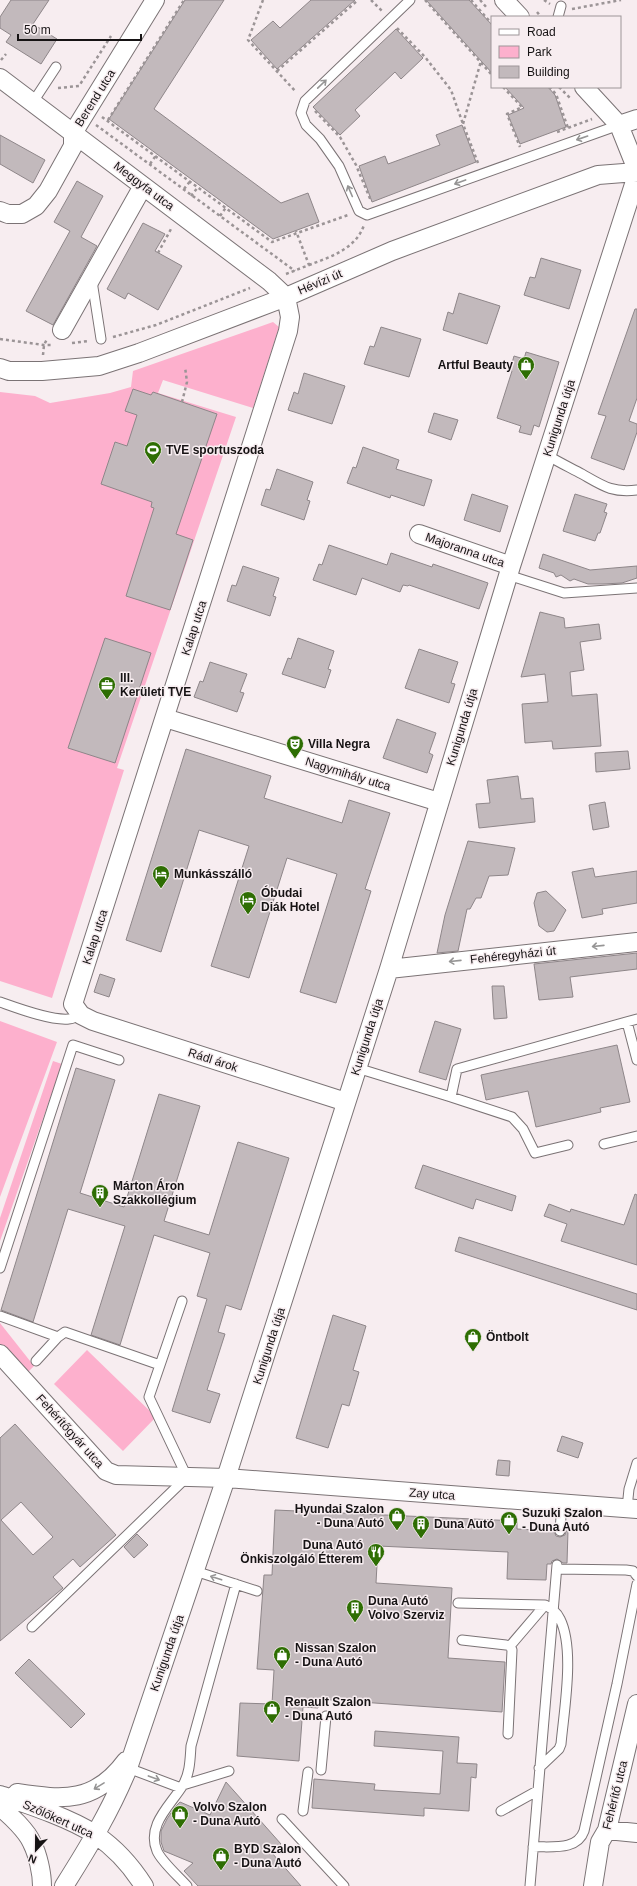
<svg xmlns="http://www.w3.org/2000/svg" width="637" height="1886" font-family="Arial,sans-serif">
<style>
.green{fill:#fdb0cd}
.building{fill:#c2b9bc;stroke:#8e8689;fill-rule:evenodd}
.lines{fill:none;stroke-linecap:round;stroke-linejoin:round}
.service-casing{stroke:#7b7375;stroke-width:11}
.minor-casing{stroke:#7b7375;stroke-width:20}
.path{stroke:#9b9496;stroke-width:2.5;stroke-dasharray:3 3;stroke-linecap:butt}
.service{stroke:#fff;stroke-width:9}
.minor{stroke:#fff;stroke-width:18}
.oneway{stroke:#969595}
.labels{text-anchor:middle;stroke-width:3;stroke-linejoin:round;paint-order:stroke}
.street-label{font-size:12px;fill:#161314;stroke:#f7edf0}
.poi-label{font-size:12px;font-weight:bold;fill:#161314;stroke:#f7edf0;text-anchor:start}
</style>
<rect width="100%" height="100%" fill="#f7edf0"/>
<path class="green" d="M273 322 279 327 253 408 163 380 158 393 236 417 117 768 124 770 52 998 0 981V392L35 396 50 403 110 393 131 387 133 371Z
M0 1021 57 1042 0 1197Z
M53 1061 62 1064 0 1241V1218Z
M0 1323 34 1366 27 1373 0 1344Z
M87 1350 156 1417 123 1451 54 1384Z"/>
<path class="building" d="M11 0H49L33 24 57 39 41 64 6 42 11 35 0 28V17Z
M185 0H224L154 109 281 203 308 193 319 222 273 239 109 119Z
M311 0H355L277 69 251 40 273 21 280 28Z
M426 0H469L492 25V73Z
M396 29 423 58 401 79 395 72 355 110 360 116 340 135 313 107Z
M505 87H548L555 95 566 127 520 144 508 115 524 108Z
M462 125 476 162 372 202 359 166 385 156 388 164 440 145 436 135Z
M0 135 45 160 33 183 0 164Z
M77 181 103 196 81 237 97 246 53 325 26 311 70 231 54 222Z
M143 223 165 234 155 251 182 266 158 310 128 293 125 299 107 289Z
M541 258 581 270 569 309 524 295 530 277 535 278Z
M459 293 500 306 487 344 443 330 448 312 453 314Z
M635 309H637V398L629 421 637 424V432L624 470 591 458 606 416 598 414Z
M381 327 421 339 409 377 364 364 370 346 374 347Z
M526 352 559 362 539 427 534 425 531 435 519 432 521 426 497 418 512 371 510 370 514 356 524 359Z
M304 373 345 386 332 424 288 410 294 392 298 394Z
M133 389 151 395 153 392 217 414 176 534 193 540 170 610 126 596 154 508 151 507 152 502 101 484 115 442 127 446 137 415 125 411Z
M434 413 458 420 451 440 428 432Z
M363 447 399 460 396 469 432 480 424 506 391 495 390 498 347 483 353 467 356 468Z
M277 469 313 482 307 500 310 501 304 520 261 505 266 489 270 490Z
M472 494 508 506 500 532 464 520Z
M575 494 607 504 604 512 607 513 600 533H598L595 541 563 531Z
M329 545 387 565 391 553 432 567 433 564 488 583 479 609 409 585 408 586 403 585 400 592 362 578 356 595 313 580 319 564 322 565Z
M543 554 590 570 637 566V578L622 583 603 584H588L574 579 570 581 561 575 556 577 554 573 539 568Z
M243 566 279 578 273 596 276 597 270 616 227 601 232 585 236 586Z
M540 612 564 618 565 628 599 624 601 639 580 642 584 670 570 672 572 696 597 694 601 746 553 749 552 741 525 743 522 704 548 702 545 674 521 677Z
M105 638 151 653 115 763 68 748Z
M298 638 334 651 328 669 331 670 325 688 282 674 288 658 291 659Z
M419 649 458 662 451 683 455 684 449 703 405 688Z
M210 662 247 674 240 692 244 693 237 712 194 697 200 681 203 682Z
M397 719 436 733 429 753 433 755 427 773 383 758Z
M186 749 271 776 264 798 342 823 349 800 390 813 365 889 371 891 336 1003 300 992 337 874 287 858 249 978 211 966 249 846 199 830 161 952 126 940Z
M628 751 630 769 596 772 595 753Z
M518 776 521 799 533 798 535 822 479 828 476 804 490 803 487 780Z
M605 802 609 827 593 830 589 805Z
M468 841 515 848 508 875 489 876 481 898H476L470 909H467L458 951 437 953 445 915Z
M593 868 595 877 637 871V903L602 909 603 914 582 918 572 872Z
M546 891 566 910 554 931 547 932 539 926 534 903 537 893Z
M637 953V969L570 977 573 997 539 1000 534 964Z
M100 974 115 979 109 997 94 992Z
M492 986H504L507 1018 494 1019Z
M435 1021 461 1029 446 1080 419 1072Z
M617 1045 630 1102 600 1108 601 1112 536 1127 528 1091 486 1100 481 1075Z
M76 1068 115 1080 80 1193 124 1207 159 1094 200 1106 164 1221 209 1235 238 1142 289 1158 241 1310 226 1305 218 1332 225 1334 207 1390 220 1394 210 1423 172 1411 207 1299 197 1296 210 1253 154 1235 120 1345 91 1335 125 1226 68 1209 33 1322 1 1310Z
M423 1165 516 1196 512 1211 476 1199 473 1209 415 1188Z
M635 1194 637 1195V1265L561 1241 567 1224 544 1216 549 1204 570 1212 571 1209 624 1225Z
M459 1237 637 1294V1310L455 1251Z
M333 1315 366 1326 353 1370 359 1372 349 1406 342 1404 328 1448 296 1438Z
M15 1424 116 1535 80 1567 73 1559 53 1577 63 1588 0 1641V1438ZM21 1502 53 1537 33 1555 1 1520Z
M562 1436 583 1443 578 1458 557 1451Z
M498 1460 510 1461 509 1476 496 1475Z
M275 1510 517 1521V1529L554 1531 556 1536 560 1537 565 1535 566 1531H568L567 1563H563L557 1559 552 1561 551 1564H547L546 1580 507 1579 508 1552 378 1546 376 1583 452 1588 448 1658 505 1662 502 1712 318 1699V1708L303 1707 299 1761 237 1756 240 1703 272 1704 274 1670 257 1669 264 1575H272Z
M137 1534 148 1545 134 1558 124 1547Z
M29 1659 85 1714 71 1728 15 1673Z
M375 1731 459 1737 457 1763 477 1764 476 1778 471 1777 469 1811 424 1808V1816L312 1808 314 1779 375 1784 374 1790 440 1794 443 1751 374 1746Z
M226 1782 281 1844 272 1853 301 1886H198L184 1871 193 1863 164 1851 161 1842V1831L167 1819 175 1807 180 1802 210 1815Z"/>
<g class="lines">
<defs>
<path id="service" d="M410 0 305 101 301 113 306 125 320 139 339 166 359 211 367 215 619 125
M558 17 561 6
M33 102 56 67
M92 281 101 339
M547 455C558 462 571 468 582 474 603 486 612 493 637 490
M508 575 564 593 637 588
M0 1002C17 1008 51 1021 69 1019 73 1019 77 1016 81 1015
M627 1022 637 1060
M357 1068 451 1097 457 1069 637 1019
M451 1097 512 1117 523 1129 535 1153 568 1145
M604 1144 637 1136
M0 1268 73 1045 119 1060
M0 1316 58 1337
M36 1361 58 1337 65 1332 160 1365
M627 1508 629 1489 637 1463
M560 1531 562 1503
M557 1569 626 1570 633 1571 637 1576
M195 1571 257 1591
M458 1603 545 1605C552 1609 557 1612 560 1619 575 1649 564 1710 561 1744L559 1749 539 1768
M32 1627 187 1477 149 1397 182 1301
M462 1640 506 1645 510 1646 512 1650 508 1734
M510 1646 545 1605
M128 1768 181 1788
M321 1770 326 1716
M183 1785 229 1771
M303 1811 308 1772
M501 1811 537 1791
M282 1819 344 1886
M533 1847C551 1846 577 1851 584 1831L617 1684 637 1584
M187 1886C179 1877 161 1861 157 1851 146 1825 171 1805 183 1785 190 1773 190 1760 191 1746L236 1584
M530 1886 557 1565"/>
<path id="minor" d="M504 0 520 17
M0 78 269 281 286 297 290 317 288 331 73 1004 81 1015 93 1021 346 1102
M584 87 619 125 637 170
M619 125 637 119
M0 211 8 214H22L36 206 48 191 73 146V133L155 0
M62 330 143 186
M0 368 9 371H42L99 366 139 353 286 297 392 251 598 175 637 172
M419 534 511 566
M165 718 439 802
M389 969 637 942
M0 1354 106 1471 116 1475 226 1478 637 1509
M17 1793C64 1800 95 1803 126 1761
M0 1795C30 1805 70 1818 96 1835 115 1848 132 1867 144 1886
M0 1807C10 1815 27 1831 32 1843 38 1855 42 1873 42 1886
M607 1830 637 1833
M64 1886C88 1848 111 1810 128 1768L226 1478 389 969 511 566 637 175
M593 1886 600 1842 607 1830 637 1704"/>
</defs>
<use href="#service" class="service-casing"/>
<use href="#minor" class="minor-casing"/>
<path class="path" d="M263 0 248 40 296 92
M371 0 382 11
M425 0 492 75
M471 0 492 24
M480 0 488 9
M544 0 550 4
M572 9 621 0
M537 12 541 17
M397 28 425 57 451 90 463 124
M1 60 6 54
M277 71 358 0
M503 87 522 107 507 114 520 147
M549 87 556 94 568 128
M559 87 570 98
M58 88 79 86 111 36
M315 111 340 137 356 165 371 201
M102 117 272 242 348 215
M108 120 184 0
M96 125 295 271
M557 132 592 119
M478 163 463 124 481 61
M150 164 157 154
M184 189 191 180
M191 196 198 187
M220 216 227 206
M158 253 171 229
M309 265C330 257 356 249 364 225
M286 274 309 265 296 231
M113 337 156 325 250 288
M0 339 44 345H53
M72 343 89 341
M43 355 44 345 47 339
M182 402 187 382 185 367"/>
<use href="#service" class="service"/>
<use href="#minor" class="minor"/>
</g>
<defs><path id="oneway-shaft" d="M-6 0H5M1.5-3L5.5 0L1.5 3" fill="none" stroke-width="1.6" stroke-linecap="round" stroke-linejoin="round"/></defs>
<g class="oneway">
<use href="#oneway-shaft" transform="translate(322 84) rotate(-44)"/>
<use href="#oneway-shaft" transform="translate(582 138) rotate(161)"/>
<use href="#oneway-shaft" transform="translate(460 182) rotate(160)"/>
<use href="#oneway-shaft" transform="translate(350 191) rotate(-113)"/>
<use href="#oneway-shaft" transform="translate(598 946) rotate(174)"/>
<use href="#oneway-shaft" transform="translate(455 961) rotate(174)"/>
<use href="#oneway-shaft" transform="translate(216 1578) rotate(-162)"/>
<use href="#oneway-shaft" transform="translate(154 1778) rotate(20)"/>
<use href="#oneway-shaft" transform="translate(99 1786) rotate(148)"/>
</g>
<defs>
<symbol id="shop-pin" viewBox="-11 -11 22 30"><path d="M0 17L-7.5 6A9.5 9.5 0 1 1 7.5 6Z" fill="#2e6e03" stroke="#f7edf0"/><path d="M-5-2.5h2.3a2.7 3.5 0 0 1 5.4 0H5L5.5 6h-11ZM-1.5-2.5h3a1.5 2.3 0 0 0-3 0Z" fill="#fff"/></symbol>
<symbol id="stadium-pin" viewBox="-11 -11 22 30"><path d="M0 17L-7.5 6A9.5 9.5 0 1 1 7.5 6Z" fill="#2e6e03" stroke="#f7edf0"/><path d="M0-5a6.5 5 0 1 0 0 10a6.5 5 0 1 0 0-10ZM-3.5-1.8h7v3.6h-7Z" fill="#fff"/></symbol>
<symbol id="office-pin" viewBox="-11 -11 22 30"><path d="M0 17L-7.5 6A9.5 9.5 0 1 1 7.5 6Z" fill="#2e6e03" stroke="#f7edf0"/><path d="M-6-3h4V-5.5h4V-3h4V5H-6ZM-1-4.5V-3h2v-1.5ZM-6 0V1H6V0Z" fill="#fff"/></symbol>
<symbol id="theatre-pin" viewBox="-11 -11 22 30"><path d="M0 17L-7.5 6A9.5 9.5 0 1 1 7.5 6Z" fill="#2e6e03" stroke="#f7edf0"/><path d="M-5-5.5Q0-4 5-5.5V0Q5 5 0 6Q-5 5-5 0ZM-3.3-2.5H-1v1.5H-3.3ZM1-2.5H3.3v1.5H1ZM-2.8 1Q0 5.5 2.8 1Z" fill="#fff"/></symbol>
<symbol id="hotel-pin" viewBox="-11 -11 22 30"><path d="M0 17L-7.5 6A9.5 9.5 0 1 1 7.5 6Z" fill="#2e6e03" stroke="#f7edf0"/><path d="M-6-4.5h1.5V1H6V5H4.5V3h-9V5H-6ZM-4 0a1.8 1.8 0 1 1 3.6 0ZM.5 0V-2.5h3Q6-2.5 6 0Z" fill="#fff"/></symbol>
<symbol id="building-pin" viewBox="-11 -11 22 30"><path d="M0 17L-7.5 6A9.5 9.5 0 1 1 7.5 6Z" fill="#2e6e03" stroke="#f7edf0"/><path d="M-4-6H4V6H1V3H-1V6H-4ZM-2.5-4.3h1.7v1.8h-1.7ZM.8-4.3h1.7v1.8H.8ZM-2.5-1h1.7V.8h-1.7ZM.8-1h1.7V.8H.8Z" fill="#fff"/></symbol>
<symbol id="restaurant-pin" viewBox="-11 -11 22 30"><path d="M0 17L-7.5 6A9.5 9.5 0 1 1 7.5 6Z" fill="#2e6e03" stroke="#f7edf0"/><path d="M-5-6h1v4h1v-4h1v4h1v-4h1v5L-1.5 .5V6h-2V.5L-5-1ZM5-6V6H3V1.5H1.5Q1.5-4 5-6Z" fill="#fff"/></symbol>
</defs>
<g fill-rule="evenodd">
<use href="#shop-pin" x="516" y="355" width="20" height="27"/>
<use href="#stadium-pin" x="143" y="440" width="20" height="27"/>
<use href="#office-pin" x="97" y="675" width="20" height="27"/>
<use href="#theatre-pin" x="285" y="734" width="20" height="27"/>
<use href="#hotel-pin" x="151" y="864" width="20" height="27"/>
<use href="#hotel-pin" x="238" y="890" width="20" height="27"/>
<use href="#building-pin" x="90" y="1183" width="20" height="27"/>
<use href="#shop-pin" x="463" y="1327" width="20" height="27"/>
<use href="#shop-pin" x="387" y="1506" width="20" height="27"/>
<use href="#shop-pin" x="499" y="1510" width="20" height="27"/>
<use href="#building-pin" x="411" y="1514" width="20" height="27"/>
<use href="#restaurant-pin" x="366" y="1542" width="20" height="27"/>
<use href="#building-pin" x="345" y="1598" width="20" height="27"/>
<use href="#shop-pin" x="272" y="1645" width="20" height="27"/>
<use href="#shop-pin" x="262" y="1699" width="20" height="27"/>
<use href="#shop-pin" x="170" y="1804" width="20" height="27"/>
<use href="#shop-pin" x="211" y="1846" width="20" height="27"/>
</g>
<g class="labels">
<g class="street-label">
<text transform="translate(95 98) rotate(-58)" y="4">Berend utca</text>
<text transform="translate(144 186) rotate(37)" y="4">Meggyfa utca</text>
<text transform="translate(320 282) rotate(-23)" y="4">Hévízi út</text>
<text transform="translate(559 418) rotate(-72)" y="4">Kunigunda útja</text>
<text transform="translate(465 550) rotate(19)" y="4">Majoranna utca</text>
<text transform="translate(194 628) rotate(-72)" y="4">Kalap utca</text>
<text transform="translate(462 727) rotate(-73)" y="4">Kunigunda útja</text>
<text transform="translate(348 774) rotate(17)" y="4">Nagymihály utca</text>
<text transform="translate(95 937) rotate(-72)" y="4">Kalap utca</text>
<text transform="translate(513 955) rotate(-6)" y="4">Fehéregyházi út</text>
<text transform="translate(367 1037) rotate(-72)" y="4">Kunigunda útja</text>
<text transform="translate(213 1060) rotate(18)" y="4">Rádl árok</text>
<text transform="translate(269 1346) rotate(-72)" y="4">Kunigunda útja</text>
<text transform="translate(70 1431) rotate(48)" y="4">Fehérítőgyár utca</text>
<text transform="translate(432 1494) rotate(4)" y="4">Zay utca</text>
<text transform="translate(167 1653) rotate(-71)" y="4">Kunigunda útja</text>
<text transform="translate(615 1795) rotate(-76)" y="4">Fehérítő utca</text>
<text transform="translate(58 1819) rotate(24)" y="4">Szőlőkert utca</text>
</g>
<g class="poi-label">
<text x="513" y="369" text-anchor="end">Artful Beauty</text>
<text x="166" y="454">TVE sportuszoda</text>
<text x="120" y="682">III.<tspan x="120" dy="14">Kerületi TVE</tspan></text>
<text x="308" y="748">Villa Negra</text>
<text x="174" y="878">Munkásszálló</text>
<text x="261" y="897">Óbudai<tspan x="261" dy="14">Diák Hotel</tspan></text>
<text x="113" y="1190">Márton Áron<tspan x="113" dy="14">Szakkollégium</tspan></text>
<text x="486" y="1341">Öntbolt</text>
<text x="384" y="1513" text-anchor="end">Hyundai Szalon<tspan x="384" dy="14">- Duna Autó</tspan></text>
<text x="522" y="1517">Suzuki Szalon<tspan x="522" dy="14">- Duna Autó</tspan></text>
<text x="434" y="1528">Duna Autó</text>
<text x="363" y="1549" text-anchor="end">Duna Autó<tspan x="363" dy="14">Önkiszolgáló Étterem</tspan></text>
<text x="368" y="1605">Duna Autó<tspan x="368" dy="14">Volvo Szerviz</tspan></text>
<text x="295" y="1652">Nissan Szalon<tspan x="295" dy="14">- Duna Autó</tspan></text>
<text x="285" y="1706">Renault Szalon<tspan x="285" dy="14">- Duna Autó</tspan></text>
<text x="193" y="1811">Volvo Szalon<tspan x="193" dy="14">- Duna Autó</tspan></text>
<text x="234" y="1853">BYD Szalon<tspan x="234" dy="14">- Duna Autó</tspan></text>
</g>
</g>
<rect x="491" y="16" width="130" height="72" fill="#f7edf0" stroke="#9d9698"/>
<rect x="499" y="29" width="20" height="6" fill="#ffffff" stroke="#9d9698"/>
<text x="527" y="36" font-size="12" fill="#161314">Road</text>
<rect x="499" y="46" width="20" height="12" fill="#fdb0cd" stroke="#9d9698"/>
<text x="527" y="56" font-size="12" fill="#161314">Park</text>
<rect x="499" y="66" width="20" height="12" fill="#c2b9bc" stroke="#9d9698"/>
<text x="527" y="76" font-size="12" fill="#161314">Building</text>
<g transform="translate(36 1850) rotate(202)" stroke="#f7edf0" stroke-width="3" paint-order="stroke">
<path d="M0-3L7 15L0 10L-7 15Z" fill="#161314"/>
<text y="-6" font-size="11" font-weight="bold" text-anchor="middle" fill="#161314">N</text>
</g>
<path d="M18 34v6h123v-6" fill="none" stroke="#161314" stroke-width="2"/>
<text x="24" y="34" font-size="12" fill="#161314" stroke="#f7edf0" stroke-width="3" paint-order="stroke">50 m</text>
</svg>
